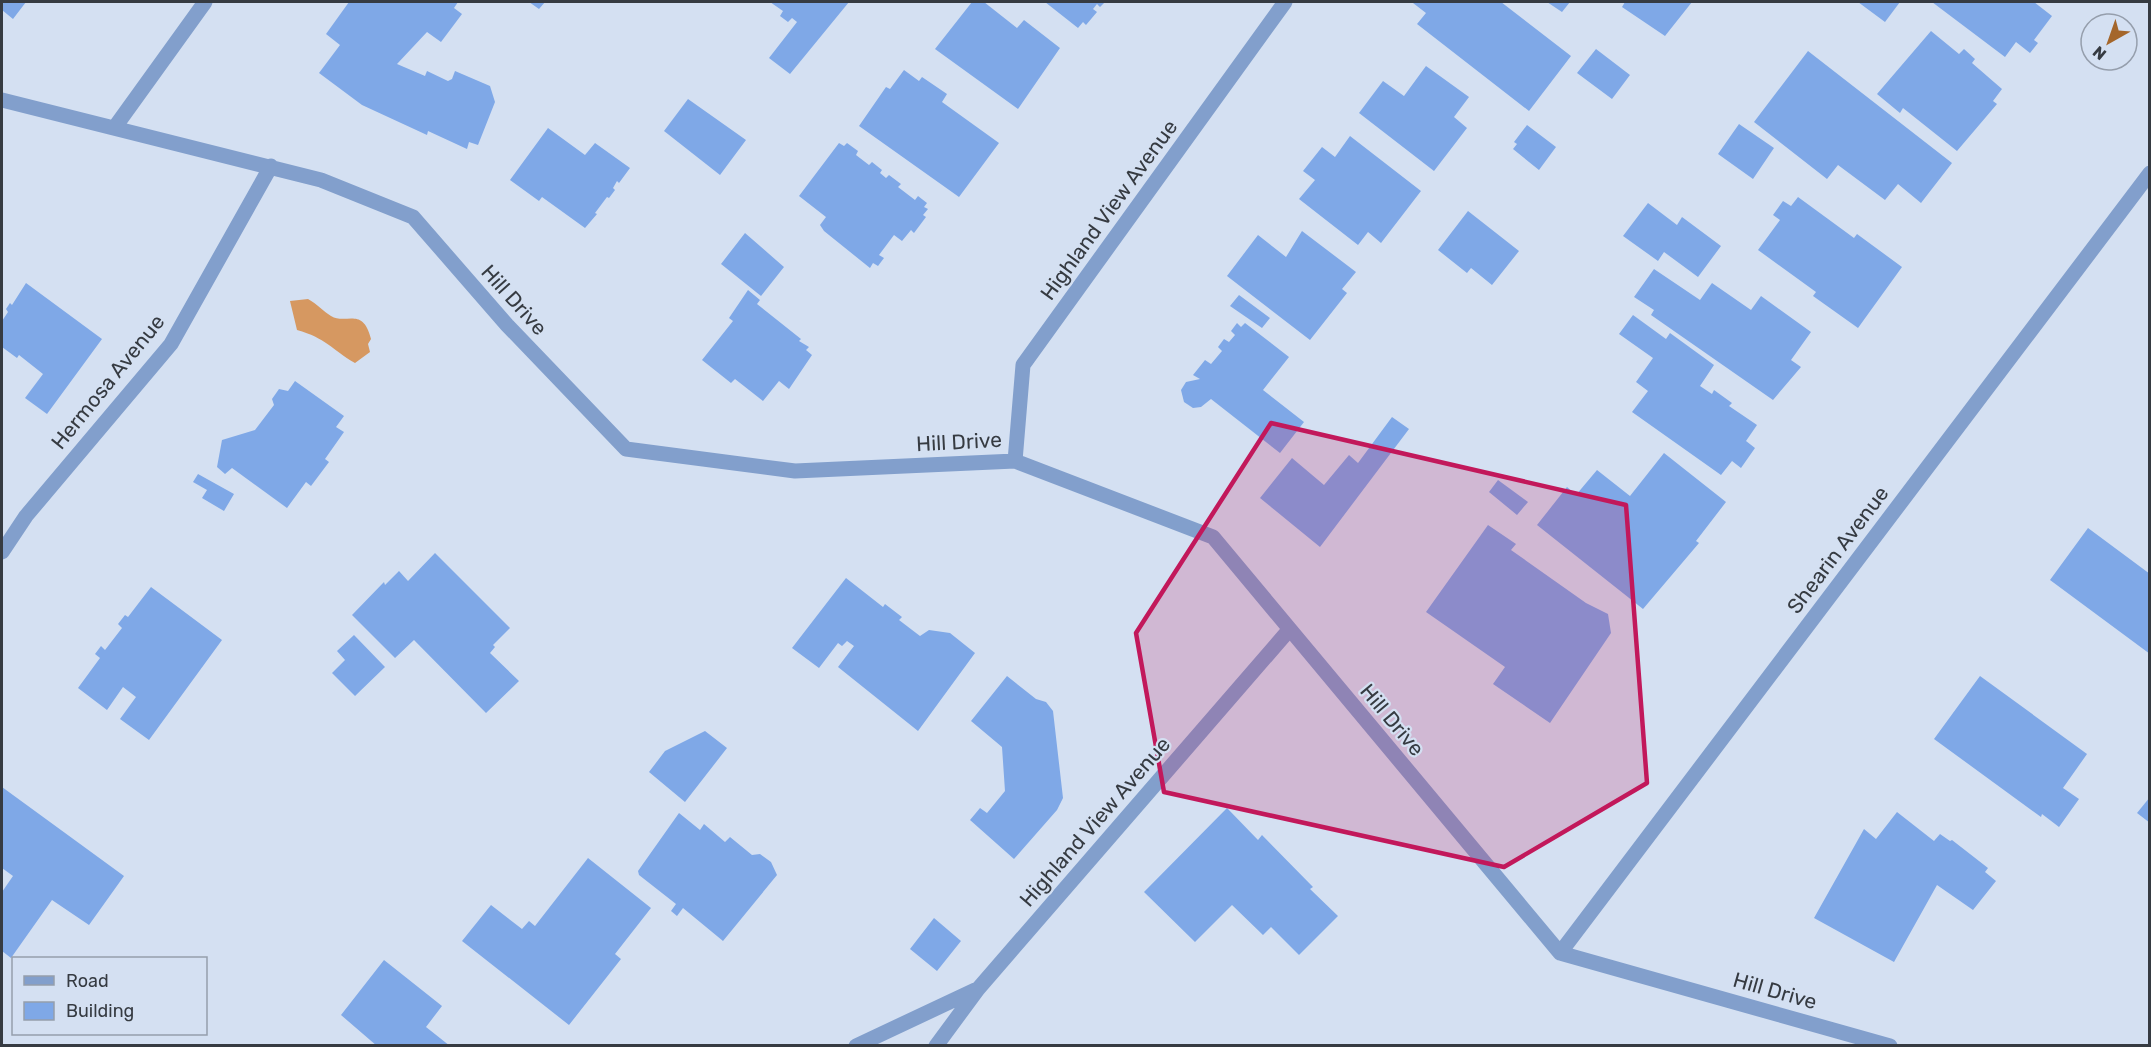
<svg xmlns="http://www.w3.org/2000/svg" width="2151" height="1047" font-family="Rubik,sans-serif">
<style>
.water{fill:#d69861}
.building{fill:#7fa8e7}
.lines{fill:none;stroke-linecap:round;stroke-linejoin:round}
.minor{stroke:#829fcc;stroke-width:15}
.marked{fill:#c2185b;fill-opacity:0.2;stroke:#c2185b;stroke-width:4.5;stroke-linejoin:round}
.labels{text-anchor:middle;stroke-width:4.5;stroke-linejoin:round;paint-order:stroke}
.street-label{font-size:21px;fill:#363b42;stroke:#d4e0f2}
</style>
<rect width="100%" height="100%" fill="#d4e0f2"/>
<path class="water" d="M308 299C317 304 323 311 331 316 346 325 363 306 371 339L368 344 370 352 355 363C331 349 326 338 297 330L290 301Z"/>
<path class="building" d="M2 2H26L13 19 2 10Z
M349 2H458L454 8 462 14 441 42 427 32 397 64 425 76 427 71 448 81 452 79 455 71 490 86 495 102 478 145 469 142 467 149 428 131 427 135 362 105 319 73 340 45 326 34Z
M529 2H545L539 9Z
M770 2H849L790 74 769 58 797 22 792 18 788 22 780 16 783 11Z
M972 2H984L1017 28 1024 20 1060 48 1018 109 935 49Z
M1045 2H1105L1100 7 1097 4 1093 9 1097 12 1086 25 1083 22 1078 28Z
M1415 2H1501L1571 56 1529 111 1417 24 1426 13 1413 3Z
M1547 2H1570L1562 12Z
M1625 2H1692L1665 36 1622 7Z
M1858 2H1900L1885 22Z
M1932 2H2034L2052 16 2034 40 2038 43 2030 53 2016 42 2005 57Z
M1931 31 1959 54 1964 49 1975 59 1972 63 2002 89 1993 101 1997 104 1957 151 1903 108 1900 113 1877 94Z
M1596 49 1630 75 1612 99 1577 73Z
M1808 51 1952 163 1921 203 1898 184 1885 200 1838 165 1827 179 1754 122Z
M1426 66 1469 97 1454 117 1467 128 1434 171 1359 113 1383 81 1404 96Z
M904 70 919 81 922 77 947 94 942 102 999 143 959 197 859 126 886 87 890 89Z
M688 99 746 140 720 175 664 131Z
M1739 124 1774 148 1753 179 1718 154Z
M1527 125 1556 147 1539 170 1513 149 1517 144 1514 142Z
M548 128 585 155 595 143 630 168 619 183 617 181 613 188 615 190 609 198 607 197 595 213 597 214 585 228 542 197 539 201 510 180Z
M1350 136 1421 191 1381 243 1368 232 1358 245 1299 199 1315 180 1303 171 1322 147 1335 157Z
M839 143 844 146 847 143 858 151 856 155 869 165 872 162 882 170 880 173 886 178 889 175 901 184 898 187 915 200 918 196 927 203 924 207 928 209 923 215 926 217 914 233 911 230 902 241 894 235 879 255 884 258 878 266 873 263 870 268 824 231 820 225 826 217 799 196Z
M1798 197 1854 238 1857 234 1902 267 1858 328 1813 296 1816 292 1758 250 1780 220 1773 215 1783 201 1791 206Z
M1648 203 1677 225 1682 217 1721 246 1698 277 1664 252 1658 261 1623 236Z
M1468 211 1519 251 1492 285 1471 268 1467 273 1438 250Z
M1302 231 1356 272 1342 289 1347 293 1310 340 1227 276 1258 235 1286 257Z
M745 233 784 267 761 296 721 264Z
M1654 269 1700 300 1712 283 1751 310 1761 296 1811 332 1791 360 1801 367 1773 400 1651 315 1654 310 1634 297Z
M26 283 102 339 47 414 25 398 43 374 19 355 17 358 2 347V321L8 312 6 309 10 303 12 305Z
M748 290 760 300 757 304 801 339 799 341 809 347 806 350 812 355 789 389 779 381 763 401 735 379 731 383 702 360 733 321 729 318Z
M1239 295 1270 318 1262 328 1230 306Z
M1633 315 1666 339 1670 333 1714 365 1700 386 1712 394 1714 390 1732 403 1729 406 1757 425 1746 441 1755 448 1741 468 1732 461 1721 475 1632 412 1648 391 1636 382 1653 358 1619 334Z
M1237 323 1241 327 1245 323 1289 357 1263 390 1304 422 1280 453 1211 399 1201 407 1193 408 1184 402 1181 390 1186 382 1200 379 1193 375 1205 360 1211 364 1222 351 1218 347 1224 339 1229 342 1235 335 1231 331Z
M295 381 344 416 336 427 344 432 325 459 329 462 311 486 306 482 287 508 232 468 225 474 217 467 222 440 255 430 274 405 272 399 279 389 288 391Z
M1392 417 1409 429 1320 547 1260 498 1292 458 1324 485 1349 455 1358 463Z
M1664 453 1726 502 1696 541 1699 543 1643 609 1537 525 1567 487 1576 495 1597 470 1630 496Z
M198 474 234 494 224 511 202 498 207 490 193 482Z
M1498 480 1528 502 1517 515 1489 492Z
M1488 525 1516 544 1511 550 1586 603 1608 614 1611 633 1550 723 1493 684 1505 667 1426 612Z
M2088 528 2150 574V654L2050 580Z
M435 553 510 628 493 645 495 647 490 653 519 681 486 713 414 640 395 658 352 615 384 582 385 585 399 571 408 581Z
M846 578 883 607 885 604 902 617 899 620 920 636 929 630 950 633 975 653 918 731 838 667 854 646 847 641 842 646 838 643 819 668 792 648Z
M151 587 222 640 149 740 120 719 136 697 123 687 107 710 78 688 100 658 95 654 101 646 105 650 122 628 118 624 125 615 128 617Z
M354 635 385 667 355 696 332 673 345 660 337 651Z
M1007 676 1036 699 1046 702 1053 711 1063 798 1057 810 1014 859 970 820 980 808 987 813 1005 791 1002 747 971 721Z
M1980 676 2087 754 2063 788 2079 799 2059 827 2042 814 2041 817 1934 739Z
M705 731 727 748 685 802 649 772 665 751Z
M2 787 124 876 89 925 52 900 11 958 2 951V892L13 876 2 868Z
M2150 797V823L2137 813Z
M1227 808 1258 840 1262 835 1313 887 1310 889 1338 916 1299 955 1271 927 1263 935 1232 905 1195 942 1144 892Z
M1897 812 1934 841 1940 834 1950 841 1952 840 1988 868 1985 872 1996 881 1973 910 1937 885 1894 962 1814 918 1864 829 1876 839Z
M679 813 700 830 704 824 725 842 730 837 752 855 760 854 771 862 777 875 723 941 683 908 677 916 671 911 676 904 639 875 638 871Z
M588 858 651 908 615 954 621 959 569 1025 462 941 491 905 522 929 529 921 535 926Z
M934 918 961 941 937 971 910 949Z
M384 960 442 1006 426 1027 450 1046H377L341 1015Z"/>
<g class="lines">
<path class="minor" d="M2 100 321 180 413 217 507 325 626 449 795 471 1015 461 1213 537 1560 953 1890 1046
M115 127 205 2
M1015 461 1023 365 1285 2
M2 552 26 516 171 344 271 166
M1560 953 2150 173
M856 1046 975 990
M936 1046 978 989 1289 630"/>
</g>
<path class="marked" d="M1271 423 1626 505 1647 783 1504 867 1164 792 1136 633Z"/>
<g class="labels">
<g class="street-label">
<text transform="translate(1109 210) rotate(-54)" y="7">Highland View Avenue</text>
<text transform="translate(514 300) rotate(48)" y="7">Hill Drive</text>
<text transform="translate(108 382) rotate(-51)" y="7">Hermosa Avenue</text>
<text transform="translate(959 442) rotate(-3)" y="7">Hill Drive</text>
<text transform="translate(1838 550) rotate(-53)" y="7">Shearin Avenue</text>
<text transform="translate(1392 720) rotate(50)" y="7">Hill Drive</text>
<text transform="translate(1095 822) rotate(-49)" y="7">Highland View Avenue</text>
<text transform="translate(1775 991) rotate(16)" y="7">Hill Drive</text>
</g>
</g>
<rect width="2151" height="1047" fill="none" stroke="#363b42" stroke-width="6"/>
<rect x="12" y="957" width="195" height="78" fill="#d4e0f2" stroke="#959eac" stroke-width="1.5"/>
<rect x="24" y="976" width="30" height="9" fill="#829fcc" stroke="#959eac" stroke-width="1.5"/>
<text x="66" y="987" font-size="18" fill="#363b42">Road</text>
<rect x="24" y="1002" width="30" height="18" fill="#7fa8e7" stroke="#959eac" stroke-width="1.5"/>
<text x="66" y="1017" font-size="18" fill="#363b42">Building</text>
<g transform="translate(2109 42) rotate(220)"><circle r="28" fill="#d4e0f2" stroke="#959eac" stroke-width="1.5"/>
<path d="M0-4.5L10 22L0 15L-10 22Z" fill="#a4662b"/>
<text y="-9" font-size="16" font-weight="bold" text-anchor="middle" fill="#363b42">N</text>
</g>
</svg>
